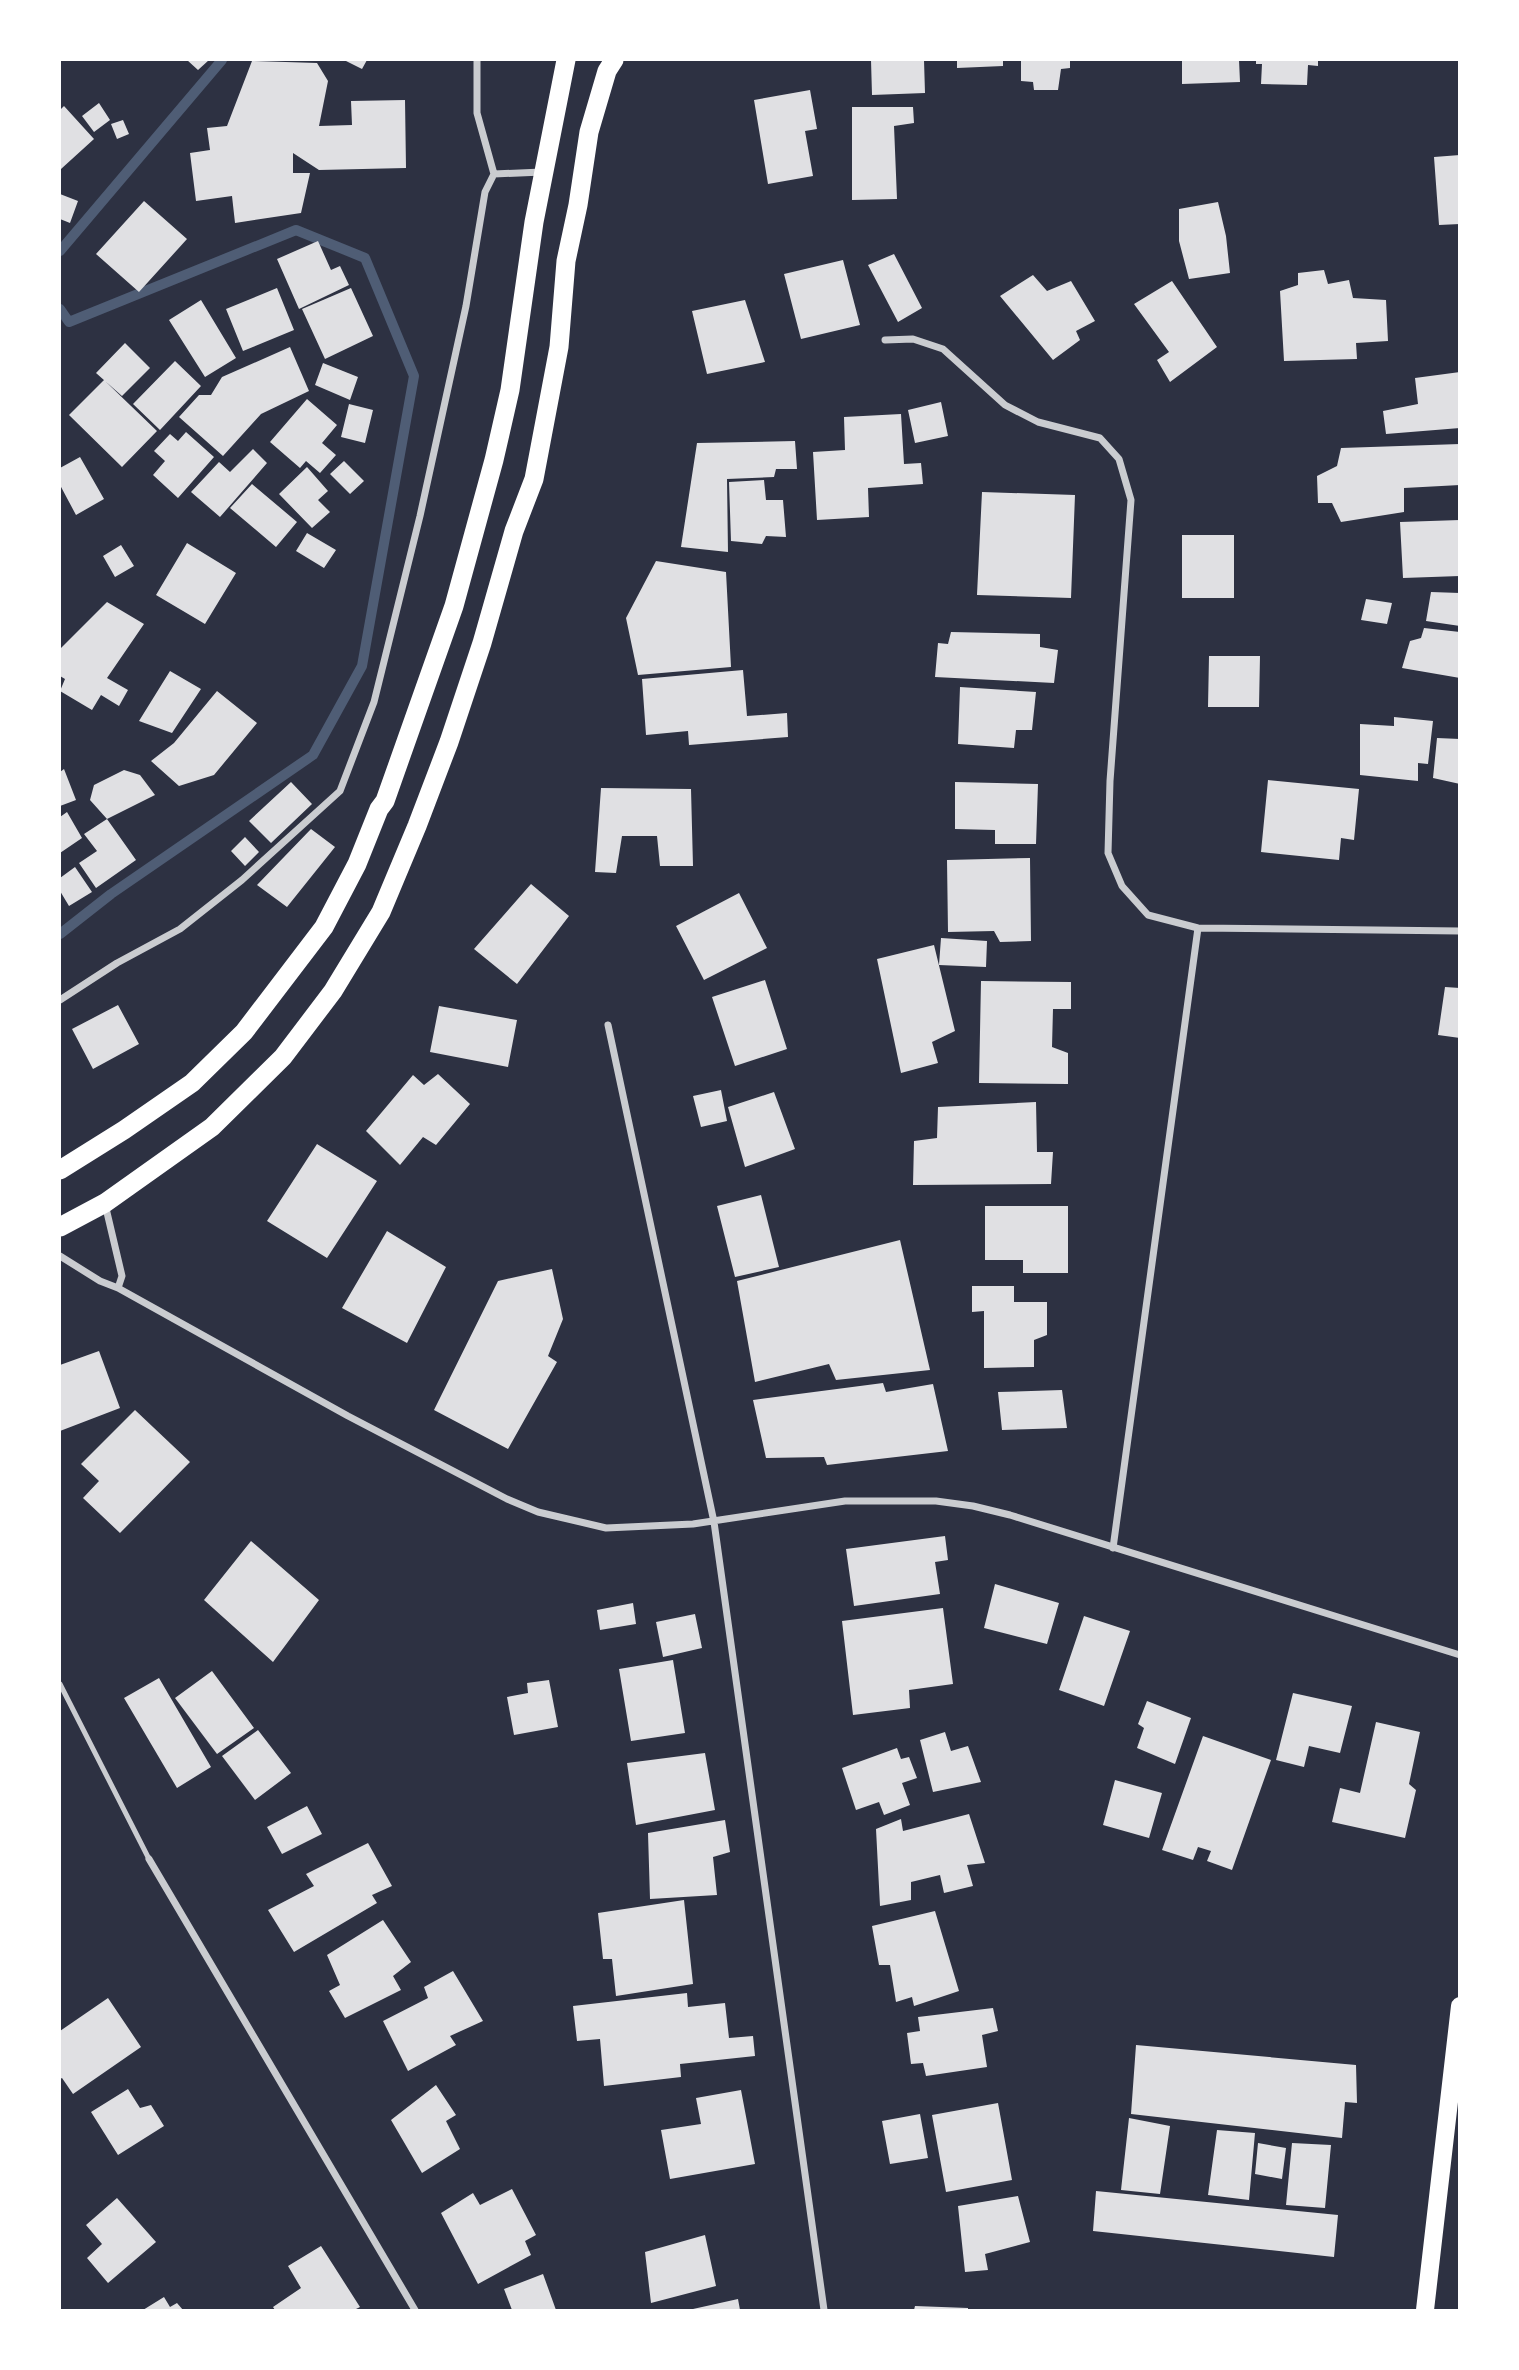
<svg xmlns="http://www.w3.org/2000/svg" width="1519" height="2370" font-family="'Public Sans',sans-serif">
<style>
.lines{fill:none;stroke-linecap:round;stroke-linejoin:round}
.stream{stroke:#4f5d75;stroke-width:10}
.building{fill:#e0e0e3}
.service{stroke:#caccd0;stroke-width:5}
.minor{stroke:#caccd0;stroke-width:7}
.primary{stroke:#fff;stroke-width:18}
.trunk{stroke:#fff;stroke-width:19}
</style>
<rect width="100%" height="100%" fill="#2d3142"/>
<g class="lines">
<path class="stream" d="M60 251 222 60
M60 309 69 322 296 230 365 258 414 376 362 666 313 755 111 894 60 934"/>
</g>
<path class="building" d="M187 60H209L198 70Z
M344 60H367L362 69Z
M871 60H924L925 93 872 95Z
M957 60H1003V66L957 68Z
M1021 60H1070V68L1061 69 1058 90H1034L1033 82 1021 81Z
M1182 60H1239L1240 82 1182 84Z
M1256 60H1318V66L1308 65 1307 85 1261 84 1262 64H1256Z
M252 61 317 63 328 81 319 126 352 125 351 101 405 100 406 168 319 170 293 153V173H310L301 213 235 223 232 196 196 201 190 153 210 150 207 128 227 126Z
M810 90 817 129 805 131 813 176 768 184 754 100Z
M99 103 110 120 94 132 82 116Z
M64 106 94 139 61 169 60 110Z
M852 107H913L914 123 894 126 897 199 852 200Z
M123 120 129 134 117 139 111 124Z
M1460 155V224L1439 225 1434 157Z
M60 194 78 201 70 223 60 219Z
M144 201 187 239 139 292 96 254Z
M1218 202 1226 236 1230 273 1189 279 1179 241V209Z
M318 241 331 270 340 266 349 285 299 309 277 259Z
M894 254 922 308 898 322 868 265Z
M843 260 860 325 801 339 784 274Z
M1324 270 1328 284 1349 280 1353 298 1386 300 1388 341 1356 343 1357 359 1284 361 1280 291 1298 285V273Z
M1033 275 1047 291 1071 281 1095 321 1076 331 1080 340 1053 360 1000 296Z
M1172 281 1217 347 1170 382 1157 360 1169 352 1134 304Z
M277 288 294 330 243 351 226 309Z
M351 288 373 336 325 359 302 309Z
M201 300 236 358 205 377 169 320Z
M745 300 765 362 707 374 692 311Z
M125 343 150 368 122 396 96 373Z
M290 347 309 391 261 414 223 456 179 417 199 395H211L222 377Z
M175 361 201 386 160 430 133 404Z
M323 363 358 377 350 400 315 385Z
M1460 372V428L1386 434 1383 411 1418 404 1415 378Z
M104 380 157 431 122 467 69 415Z
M307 399 337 425 322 443 336 455 320 473 306 461 300 468 270 442Z
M941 402 948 436 915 443 908 410Z
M349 404 373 410 365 443 341 437Z
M901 414 904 464 921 463 923 484 868 488 869 517 817 520 813 452 845 450 844 417Z
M186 432 214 457 178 498 153 475 165 461 154 451 170 434 178 441Z
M795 441 797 469H776L774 477 727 479 728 552 681 547 697 443Z
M1460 444V485L1404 488V512L1341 522 1332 503H1318L1317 476 1337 466 1341 448Z
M253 449 267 463 220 517 191 492 219 462 230 472Z
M80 457 104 499 76 515 60 485V468Z
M344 461 364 481 350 494 330 474Z
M307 467 328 491 318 500 330 512 312 528 279 494Z
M764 480 766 500H783L786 537 766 536 762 544 731 541 729 482Z
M252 484 297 522 276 547 230 508Z
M982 492 1075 495 1071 598 977 595Z
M1460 520V576L1403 578 1400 522Z
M307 533 336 550 324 568 296 551Z
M1182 535H1234V598H1182Z
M187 543 236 573 205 624 156 595Z
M121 545 134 566 115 577 103 556Z
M656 561 726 572 731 667 638 675 626 618Z
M1431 592 1460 593V626L1426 621Z
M1366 599 1392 603 1387 624 1361 620Z
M107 602 144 624 107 678 128 690 119 706 101 695 92 710 60 691 65 679 60 676V649Z
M1424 628 1460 632V678L1402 668 1410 641 1421 638Z
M951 632 1040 634V647L1058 650 1054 683 935 677 938 643 948 644Z
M1209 656H1260L1259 707H1208Z
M743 670 747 716 787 713 788 737 689 745 688 731 646 735 642 679Z
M170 671 201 689 172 733 139 721Z
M960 687 1036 692 1032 730H1016L1014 748 958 744Z
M217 691 257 723 214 775 179 786 151 761 174 743Z
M1394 717 1433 721 1428 764 1418 763V781L1360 775V724L1394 726Z
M1437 738 1460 739V784L1433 778Z
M64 769 76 800 60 806V772Z
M124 770 140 775 155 795 107 819 90 800 94 785Z
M1268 780 1359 789 1354 840 1341 838 1339 860 1261 852Z
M291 782 312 804 271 843 249 821Z
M955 782 1038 784 1036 844H995V830L955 829Z
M601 788 691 789 693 866H660L657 836H622L616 873 595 872Z
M67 812 82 838 60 853V817Z
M107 819 136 860 96 888 79 863 97 851 84 834Z
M311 829 335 847 287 907 257 885Z
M245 837 259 852 245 866 231 851Z
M1030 858 1031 941 1000 942 994 931 948 932 947 860Z
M75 867 92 892 69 906 60 891V878Z
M531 884 569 916 517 984 474 949Z
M739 893 767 948 704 980 676 926Z
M941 938 987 941 986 967 939 965Z
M934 945 955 1031 932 1042 938 1063 901 1073 877 959Z
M765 980 787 1049 735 1066 712 997Z
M981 981 1071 982V1009H1053L1052 1047 1068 1053V1084L979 1083Z
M1445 987 1460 988V1038L1438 1035Z
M118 1005 139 1044 93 1069 72 1029Z
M439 1006 517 1020 508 1067 430 1052Z
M438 1074 470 1104 436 1145 423 1137 400 1165 366 1131 413 1075 424 1085Z
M721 1090 727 1121 701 1127 693 1096Z
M774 1092 795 1149 745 1167 728 1107Z
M1036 1102 1037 1152H1053L1051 1184 913 1185 914 1141 937 1138 938 1107Z
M317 1144 377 1181 327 1258 267 1221Z
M761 1195 779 1267 735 1277 717 1206Z
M985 1206H1068V1273H1023V1260H985Z
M387 1231 446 1267 407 1343 342 1308Z
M900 1240 930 1370 836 1380 829 1364 755 1382 737 1281Z
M552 1269 563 1319 548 1356 557 1362 508 1449 434 1410 498 1281Z
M972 1286H1014V1302H1047V1335L1034 1340V1367L984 1368V1311L972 1312Z
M99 1351 120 1408 60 1431V1365Z
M883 1383 886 1392 933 1384 948 1451 827 1465 824 1457 766 1458 753 1400Z
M1062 1390 1067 1428 1002 1430 998 1392Z
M135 1410 190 1462 120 1533 83 1498 99 1481 81 1464Z
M945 1536 948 1560 935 1562 940 1594 854 1606 846 1549Z
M251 1541 319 1600 273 1662 204 1600Z
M995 1584 1059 1603 1047 1644 984 1628Z
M633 1603 636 1624 600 1630 597 1610Z
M943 1608 953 1684 909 1690 910 1708 853 1715 842 1621Z
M695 1614 702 1648 663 1657 656 1622Z
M1084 1616 1130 1631 1104 1706 1059 1690Z
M673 1660 685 1733 631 1741 619 1669Z
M212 1671 254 1728 217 1754 175 1698Z
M159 1678 211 1767 177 1788 124 1698Z
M549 1680 558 1727 514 1735 507 1697 528 1693 527 1683Z
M1293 1693 1352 1706 1340 1753 1309 1746 1304 1767 1276 1760Z
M1147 1701 1191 1718 1175 1764 1137 1748 1144 1728 1138 1724Z
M1376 1722 1420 1732 1409 1784 1416 1790 1405 1838 1332 1822 1340 1788 1360 1793Z
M258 1730 291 1773 255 1800 222 1756Z
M945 1732 951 1751 968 1746 981 1782 933 1792 920 1740Z
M1203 1736 1271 1760 1232 1870 1207 1861 1211 1851 1198 1847 1193 1860 1162 1850Z
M897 1748 901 1759 909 1757 917 1778 902 1783 910 1805 884 1815 879 1802 856 1810 842 1768Z
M705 1753 715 1810 636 1825 627 1763Z
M1115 1780 1162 1793 1149 1838 1103 1825Z
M307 1806 322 1834 282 1854 267 1827Z
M969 1814 985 1863 967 1865 973 1886 944 1893 940 1875 911 1882V1900L880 1906 876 1829 901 1819 903 1831Z
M725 1820 730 1852 713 1857 717 1895 650 1899 648 1833Z
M368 1843 392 1886 372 1895 377 1903 294 1952 268 1910 314 1886 306 1874Z
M684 1900 693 1984 616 1996 612 1959H603L598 1913Z
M935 1911 959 1991 914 2006 912 1997 896 2002 890 1965H879L872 1926Z
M383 1920 411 1962 393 1976 401 1990 345 2018 329 1991 340 1985 327 1955Z
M453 1971 483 2021 450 2036 456 2045 408 2071 383 2021 428 1998 424 1987Z
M687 1993 688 2007 725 2003 729 2038 753 2036 755 2056 680 2064 681 2077 604 2086 600 2039 577 2041 573 2006Z
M108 1998 141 2047 73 2094 62 2078 60 2079V2031Z
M993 2008 998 2031 982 2035 987 2067 926 2076 923 2063 911 2064 907 2033 920 2031 918 2017Z
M1136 2045 1356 2065 1357 2103 1345 2102 1342 2138 1131 2114Z
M436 2085 456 2115 446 2121 460 2149 422 2173 391 2120Z
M128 2089 140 2108 151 2105 164 2126 118 2155 91 2112Z
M741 2090 755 2164 670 2179 661 2130 701 2124 696 2098Z
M998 2103 1012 2180 946 2192 932 2115Z
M920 2114 928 2158 890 2164 882 2121Z
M1129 2118 1170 2126 1160 2194 1121 2190Z
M1217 2130 1255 2133 1249 2200 1208 2195Z
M1258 2143 1286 2148 1282 2179 1255 2174Z
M1292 2143 1331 2145 1325 2208 1286 2205Z
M512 2189 536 2235 525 2241 531 2255 478 2284 441 2213 473 2193 480 2205Z
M1096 2191 1338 2215 1334 2257 1093 2231Z
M1018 2196 1030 2242 985 2254 988 2270 965 2272 958 2206Z
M117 2198 156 2242 108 2283 87 2258 102 2244 86 2225Z
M705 2235 716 2286 651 2303 645 2252Z
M321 2246 360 2307 354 2310H275L273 2307 301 2288 288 2266Z
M543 2274 556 2310H512L504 2289Z
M164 2297 170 2307 177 2303 183 2310H143Z
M738 2299 740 2310H693V2309Z
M915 2306 968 2308V2310H914Z"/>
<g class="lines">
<path class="service" d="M60 1684 149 1859"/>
<path class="minor" d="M477 60V113L494 174
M885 340 913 339 943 349 1005 405 1038 422 1100 438 1119 459 1131 500 1110 781 1108 853 1122 886 1148 915 1198 928 1460 931
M60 1000 117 963 180 929 242 880 340 791 374 702 420 516 466 306 485 192 494 174 542 172
M608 1025 714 1522 824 2310
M105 1204 122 1276 118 1288
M60 1256 100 1281 118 1288 348 1416 507 1499 538 1512 606 1528 693 1524 845 1501H936L973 1506 1010 1515 1460 1655
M1113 1548 1198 928
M149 1859 415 2310"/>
<path class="primary" d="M1425 2310 1460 2006"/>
<path class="trunk" d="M60 1170 124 1130 192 1083 244 1032 324 927 357 864 379 809 385 801 454 606 494 460 510 390 534 222 566 60
M60 1227 105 1203 212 1127 283 1057 333 991 381 912 417 826 449 742 482 643 514 531 534 479 559 347 566 261 578 205 589 132 607 71 614 60"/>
</g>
<rect width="1519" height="2370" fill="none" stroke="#ffffff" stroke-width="122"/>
</svg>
